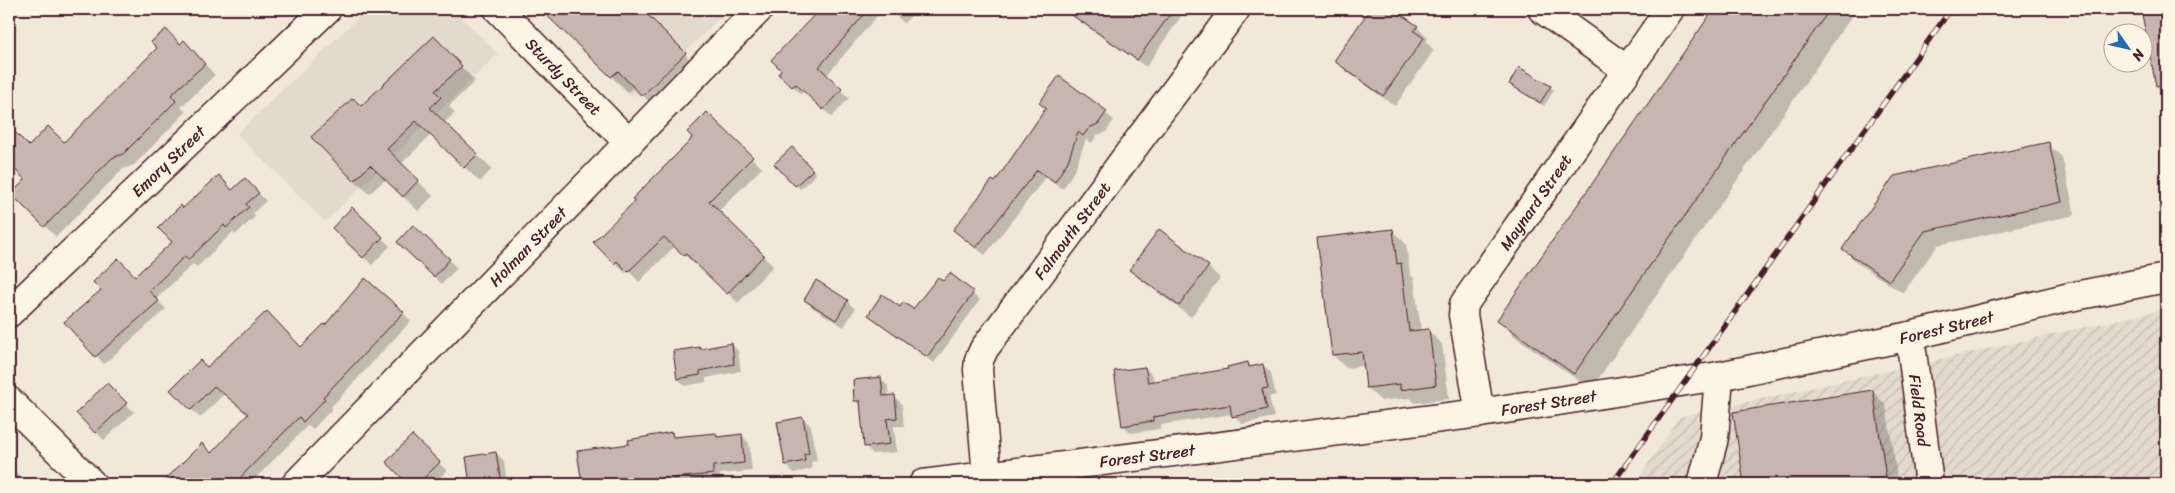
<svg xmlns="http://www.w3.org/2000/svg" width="2175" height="493" font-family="Sriracha,sans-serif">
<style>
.built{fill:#e4d9cd}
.industrial{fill:url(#industrial-furrows)}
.shadow{fill:#0003}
.building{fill:#c7b6af;stroke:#4a1f2b}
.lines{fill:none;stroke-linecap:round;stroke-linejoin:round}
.minor-casing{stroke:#4a1f2b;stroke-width:31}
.major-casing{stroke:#4a1f2b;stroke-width:31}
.minor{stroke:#fcf5e5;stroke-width:28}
.major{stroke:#fcf5e5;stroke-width:28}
.rail-casing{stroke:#4a1f2b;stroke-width:5.5}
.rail{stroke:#fcf5e5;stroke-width:4;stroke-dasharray:11;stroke-linecap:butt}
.labels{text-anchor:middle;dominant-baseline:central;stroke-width:4;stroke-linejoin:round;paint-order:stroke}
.street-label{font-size:16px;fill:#4a1f2b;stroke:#fcf5e5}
</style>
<defs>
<pattern id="industrial-furrows" width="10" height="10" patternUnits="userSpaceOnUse" patternTransform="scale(1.25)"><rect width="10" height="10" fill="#e4d9cd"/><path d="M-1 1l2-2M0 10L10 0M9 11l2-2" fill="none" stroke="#c5bab0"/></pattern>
</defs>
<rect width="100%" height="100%" fill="#f1e8da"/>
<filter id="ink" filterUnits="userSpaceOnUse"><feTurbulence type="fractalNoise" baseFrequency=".02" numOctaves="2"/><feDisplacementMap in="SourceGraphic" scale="10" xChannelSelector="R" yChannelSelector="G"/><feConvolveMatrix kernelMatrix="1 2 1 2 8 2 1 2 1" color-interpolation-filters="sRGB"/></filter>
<g filter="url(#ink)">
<path class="built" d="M367,9h86l45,45 -173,168 -88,-88z
M540,9h188l-86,87 -14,-2z"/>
<path class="industrial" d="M2166,309v175h-531l44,-67z"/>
<path class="shadow" d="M162,9h14l-7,7z
M541,9h99l61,61 -42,42 -24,-25 -7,5z
M814,9h104l-14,14 -13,-12 -3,3 -5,-5 -57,67 23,22 -17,19 -28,-26 -3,3 -21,-20 33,-56 -4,-4z
M1062,9h40l13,9 6,-9h65l-40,58z
M1372,9h19l26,18 11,11 -2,4 8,8 -39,56 -48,-34 -11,-12z
M1716,9h141l-266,380 -77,-53 -16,-17z
M2142,9h24v67l-13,-14z
M180,45l15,8 20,22 -34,32 5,5 -52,53 -11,4 -67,68 -43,-43 14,-14 -18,-18v-34l20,19 35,-4z
M448,53l27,28 -26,25 6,7 -11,10 48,46 -12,13 -49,-47 -30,29 32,32 -15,15 -32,-32 -17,15 -15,-14 7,-73z
M1059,77l55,43 -8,12 -9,3 -5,8 -6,-4 -11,30 -12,20 -17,-12 -61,78 -31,-25 41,-47 52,-74 -7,-6z
M1510,84l40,3 4,3 -10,16z
M707,113l55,55 -44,44 55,54 -35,37 -41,-40 -2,2 -20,-19 -36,36 -11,-12 -3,3 -30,-31 41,-41 55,-60z
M2048,144l14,13 13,58 -137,30 -35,48 -46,-30 -13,-14z
M792,149l24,25 -16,15 -24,-25z
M245,179l21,22 -13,12 3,3 -21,19 -2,-3 -36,35 -4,-3 -37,35 10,10 -62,55 -38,-42 69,-45 38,-35 10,-33 49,-18z
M352,209l38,37 -18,19 -38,-37z
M1392,230l14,14 4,30 4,4 7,53 7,-1 14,14 7,55 -34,4 -5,-5 -29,3 -14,-13 -2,-22 -19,2 -13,-13z
M1159,231l49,36 12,11 -29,39 -49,-36 -11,-11z
M406,250l43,10 8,8 -15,16z
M950,275l30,25 -46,63 -65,-48 31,-7 13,3z
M816,282l31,19 8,8 -11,18 -31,-19 -8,-8z
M403,313l8,8 -80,86 2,1 -20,21 -5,-4 -58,59h-87l39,-39 9,10 38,-40 -25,-21 -24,24 -28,-28 35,-21 95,-20z
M732,344l6,7 3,20 -35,7v4l-21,4 -7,-7 -4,-27 27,-2z
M1248,364l4,3 11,-2 8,8 5,22 -7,2 5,20 -32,7 -9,-10 -73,11v4l-29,4 -8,-8 22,-57 8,8 1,6 75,-12z
M880,378l8,8 1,11 5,-1 8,8 2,22h-10l3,26 -24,2 -8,-8 -3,-39 -6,-6z
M107,385l27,27 -30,28 -26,-27z
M1873,392l13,13 12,79h-153l-11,-71z
M803,418l8,8 6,35 -6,1 1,7 -18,4 -8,-8z
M671,433l5,5 40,-4 3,4 22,-3 8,8 3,28 -32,3 1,7 -27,3h-111l47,-39z
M412,437l35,34 -14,13h-23l-23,-22z
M496,453l8,8 3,23h-35l-4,-26z
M12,469l18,15h-21v-11z"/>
<path class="building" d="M540,9h102l44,44 -44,43 -24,-25 -7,6z
M820,9h49l-50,58 23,22 -19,21 -27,-26 -4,3 -14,-13 3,-4 -10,-10z
M1063,9h111l-37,51z
M1370,9h23l25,17 -4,5 10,7 -41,58 -49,-35z
M1714,9h116l-256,365 -77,-54z
M2141,9h25v76l-10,1z
M166,29l14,15 4,-4 21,24 -34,31 5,6 -53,53 -11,4 -68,69 -33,-33 14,-14 -16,-17v-37l20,20 19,-20 16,16 93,-94 -6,-6z
M434,36l28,30 -27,25 6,6 -11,11 48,46 -14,14 -48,-47 -29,28 32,31 -16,17 -33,-32 -16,16 -43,-44 42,-39 8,8z
M1519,67l32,19 -11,17 -31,-19z
M1059,76l48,35 -9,13 -9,4 -6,8 -5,-4 -10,29 -13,21 -18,-12 -61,78 -23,-18 39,-50 3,2 51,-74 -7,-5z
M707,112l46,45 -44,44 55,54 -37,39 -41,-40 -2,2 -20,-19 -36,35 -11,-11 -3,3 -21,-22 42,-41 -3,-2 58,-58 2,-4 -5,-5z
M2049,142l13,60 -137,29 -36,50 -47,-32 52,-73z
M792,147l21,23 -18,16 -21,-22z
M219,175l13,15 13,-12 14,15 -13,11 3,3 -23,21 -2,-3 -36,35 -3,-4 -36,35 10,10 -64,56 -31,-35 37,-32 -8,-8 25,-24 17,18 37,-34 -14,-14 23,-23 2,3z
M352,207l31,30 -20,21 -31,-30z
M413,225l37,34 -16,18 -37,-35z
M1159,229l50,37 -30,40 -50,-36z
M1393,229l4,35 4,-1 8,68 20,-2 7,56 -36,5v-6l-34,4 -4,-36 -30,3 -15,-117z
M950,273l24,19 -47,65 -59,-42 14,-21 18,13 3,-5 10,7 25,-32 5,4z
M365,278l39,34 -81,85 2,2 -22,23 -4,-5 -65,67h-73l41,-41 9,10 37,-39 -34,-28 -23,24 -21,-20 30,-30 7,7 60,-56 34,36 23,-23 1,1z
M816,280l32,20 -12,20 -32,-20z
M732,343l2,21 -34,7v4l-23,4 -4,-28 27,-4v2z
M1248,362l1,5 14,-3 5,24 -6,1 5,20 -35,8 -2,-12 -77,12v4l-31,5 -8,-55 31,-4 3,15 80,-13 -1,-2z
M881,377l2,19 12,-1 2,23 -10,1 3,25 -26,3 -4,-46h-6l-1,-21z
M107,383l20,20 -32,30 -19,-20z
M1873,390l14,94h-143l-11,-72z
M803,417l6,36 -5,1 1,7 -20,4 -8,-43z
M672,432l1,5 43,-4 1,4 25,-3 2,29 -31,3v8l-39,4v4l-14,2h-78l-5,-33 52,-7 -1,-4z
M412,435l28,27 -22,22h-10l-22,-22z
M496,452l5,32h-31l-4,-27z"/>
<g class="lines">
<defs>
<g id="minor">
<path id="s1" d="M498,9l131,134"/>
<path d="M1542,9l85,61"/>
<path id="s2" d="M1910,336l19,148"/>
<path id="s3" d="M1480,413l-17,-98 1,-11 206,-295"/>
<path id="s4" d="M987,476l-9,-106 1,-10 5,-11 252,-340"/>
<path id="s5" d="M296,484l463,-475"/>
<path d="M1702,484l12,-46 5,-62"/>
</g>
<g id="major">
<path id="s6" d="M9,313l318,-304"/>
<path d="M9,401l83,83"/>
<path id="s7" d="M923,484l557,-71 239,-37 191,-40 160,-39 96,-19"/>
</g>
</defs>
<use href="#minor" class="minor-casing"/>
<use href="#major" class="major-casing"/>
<use href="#minor" class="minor"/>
<use href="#major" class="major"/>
<defs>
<path id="rail" d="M1612,484l339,-475"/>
</defs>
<use href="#rail" class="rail-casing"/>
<use href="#rail" class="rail"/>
</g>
</g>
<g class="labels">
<g class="street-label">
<text stroke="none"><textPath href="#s1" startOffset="94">Sturdy Street</textPath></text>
<text stroke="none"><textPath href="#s6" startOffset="220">Emory Street</textPath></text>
<text stroke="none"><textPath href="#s3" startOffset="235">Maynard Street</textPath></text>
<text stroke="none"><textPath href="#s4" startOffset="276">Falmouth Street</textPath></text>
<text stroke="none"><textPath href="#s5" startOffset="332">Holman Street</textPath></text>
<text stroke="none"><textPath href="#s7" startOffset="1036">Forest Street</textPath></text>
<text stroke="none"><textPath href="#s7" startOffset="631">Forest Street</textPath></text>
<text stroke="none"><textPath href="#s2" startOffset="75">Field Road</textPath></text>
<text stroke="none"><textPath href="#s7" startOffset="226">Forest Street</textPath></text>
</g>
</g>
<rect width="2175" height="493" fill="none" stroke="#fcf5e5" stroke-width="30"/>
<rect x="15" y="15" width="2145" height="463" fill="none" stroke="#4a1f2b" stroke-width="2" filter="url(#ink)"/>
<g transform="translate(2128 48) rotate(124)"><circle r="24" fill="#fcf5e5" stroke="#b59f9b"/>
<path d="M0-4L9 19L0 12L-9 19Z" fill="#1f6fb2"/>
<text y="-8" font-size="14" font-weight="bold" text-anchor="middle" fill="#4a1f2b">N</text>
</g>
</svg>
